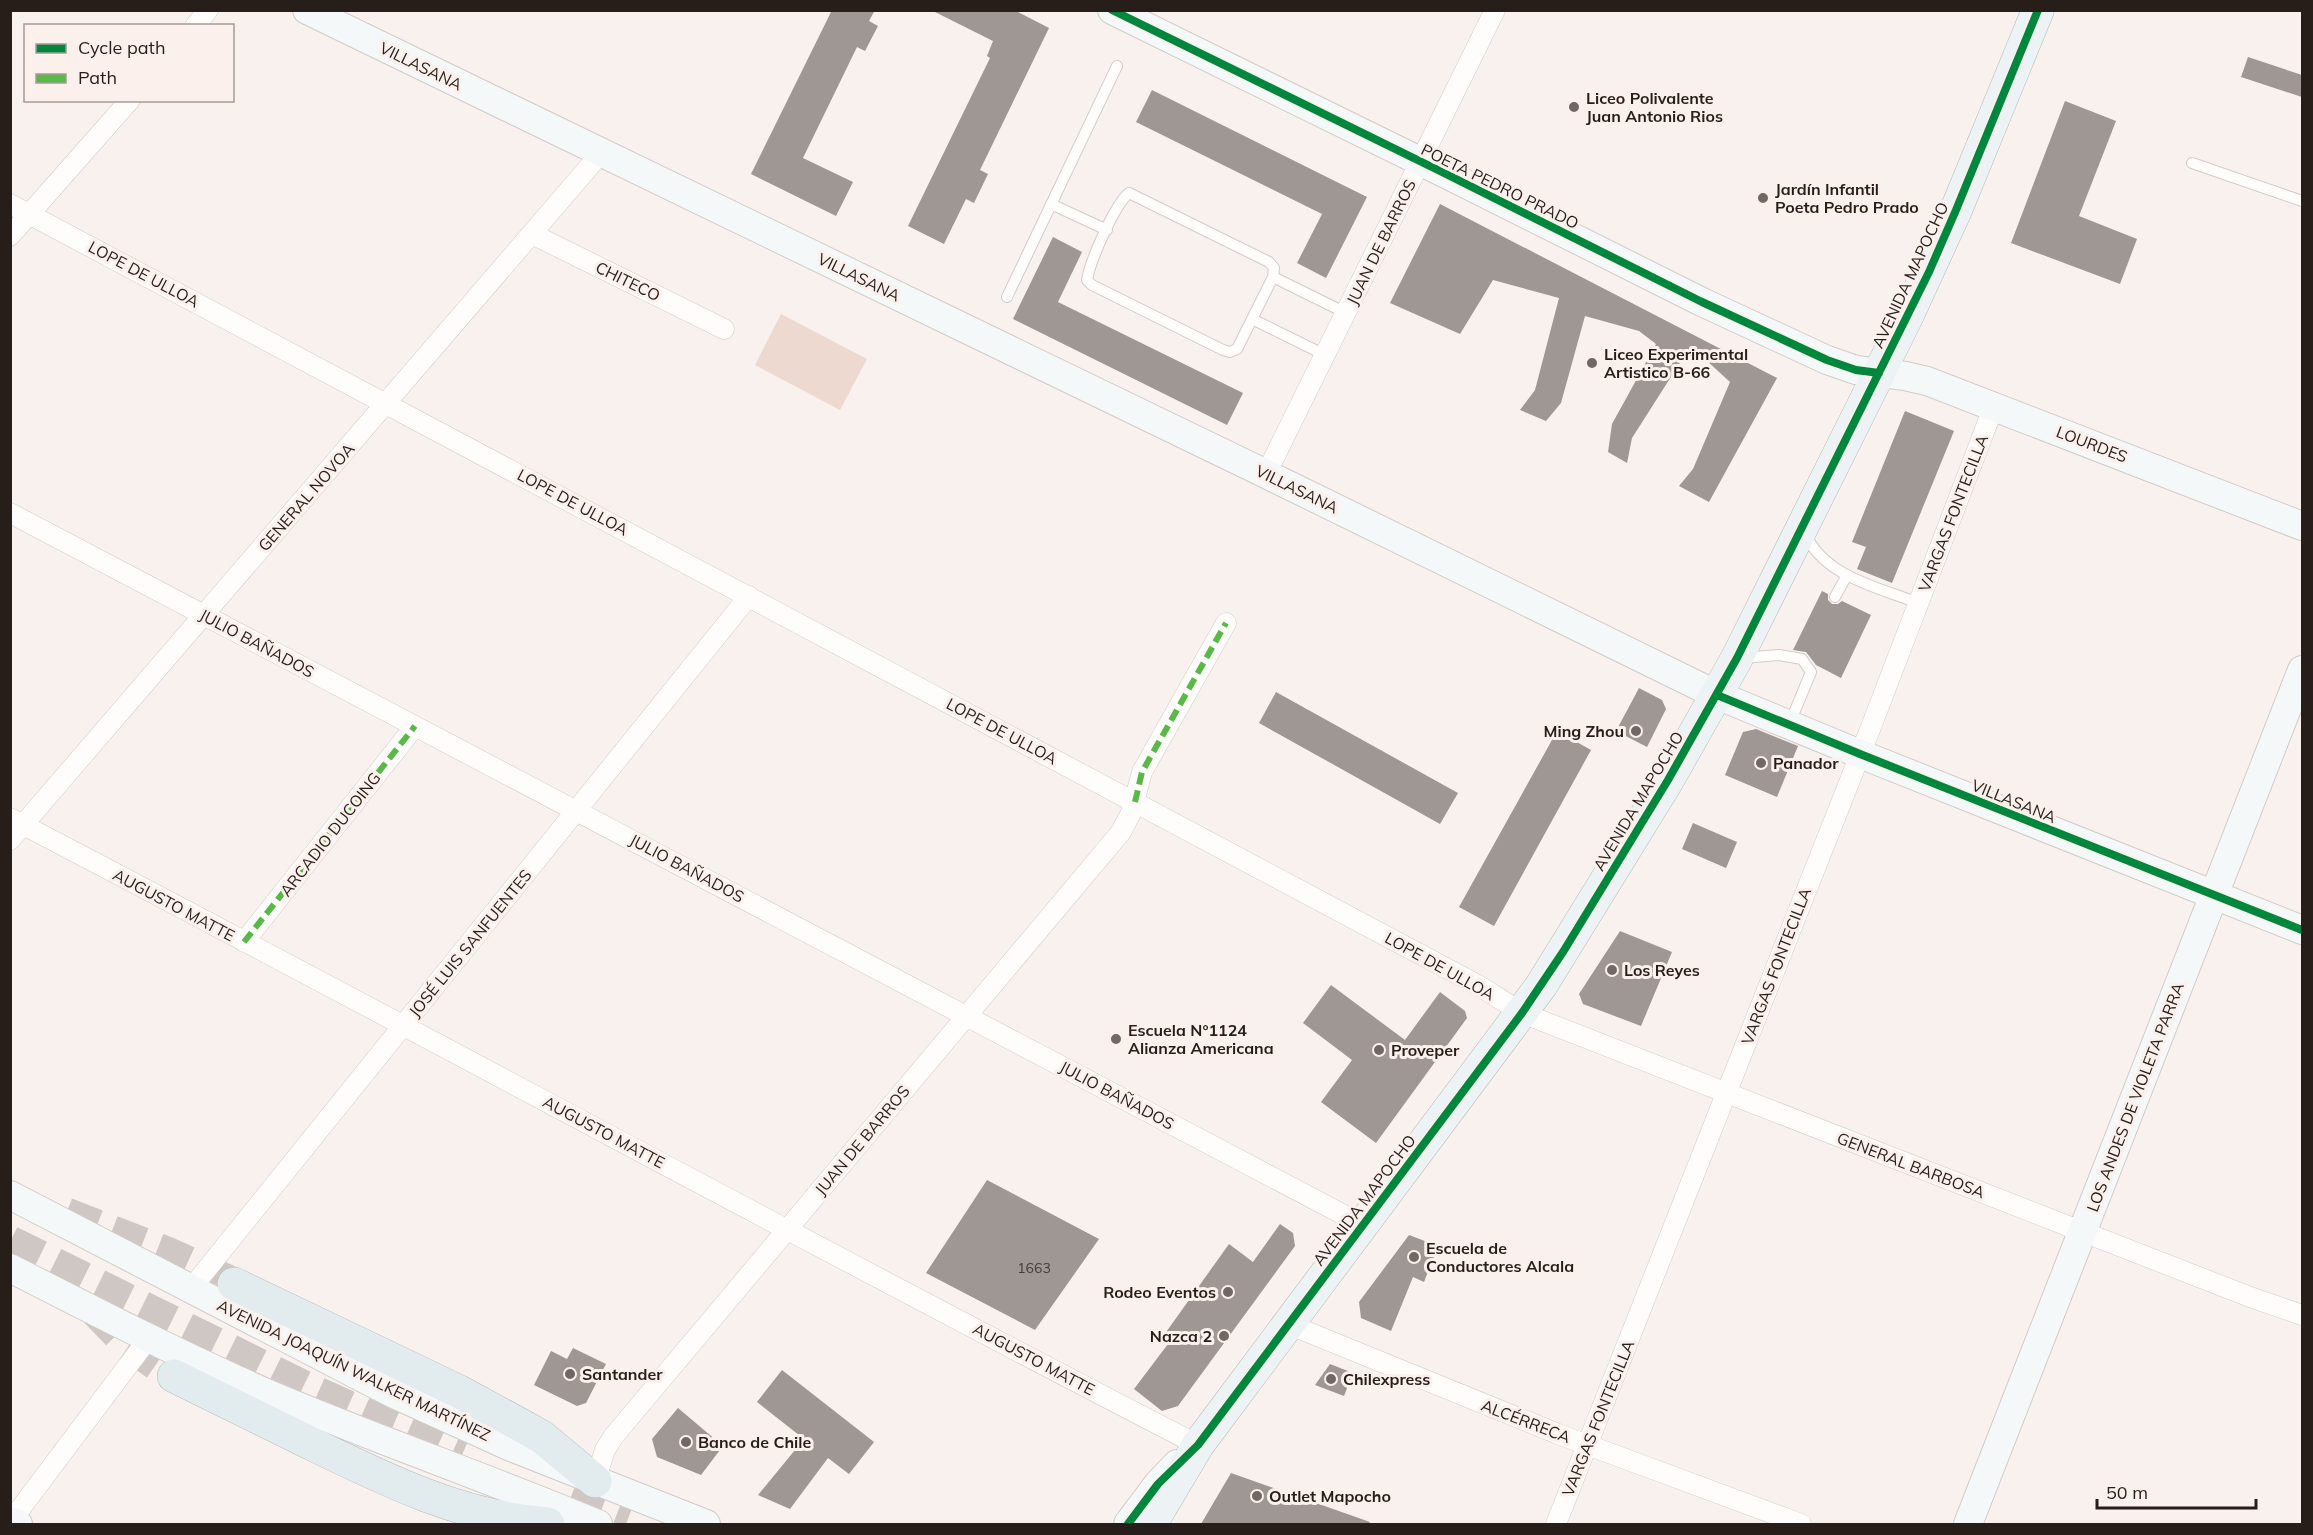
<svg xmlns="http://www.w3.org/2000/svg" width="2313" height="1535" font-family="Mulish,sans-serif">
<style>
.green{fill:#edd9d0}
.building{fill:#9e9793}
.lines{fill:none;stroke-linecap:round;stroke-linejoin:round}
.highway-tunnel{stroke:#cec7c4;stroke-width:33;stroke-dasharray:33 16;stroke-linecap:butt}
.lane-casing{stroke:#d3cbc8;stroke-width:12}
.street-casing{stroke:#d3cbc8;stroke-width:21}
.secondary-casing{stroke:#d3cbc8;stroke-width:30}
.primary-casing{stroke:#b4bcbc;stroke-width:33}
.highway-casing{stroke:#b4bcbc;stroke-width:34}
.lane{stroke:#fefdfc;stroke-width:10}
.street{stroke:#fefdfc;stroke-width:20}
.secondary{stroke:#f5f8f8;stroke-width:28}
.primary{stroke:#edf3f4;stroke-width:32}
.highway{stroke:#e2ecee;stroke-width:33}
.quiet{stroke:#58b947;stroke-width:6;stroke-dasharray:12 6;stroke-linecap:butt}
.cycleway-casing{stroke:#fbf0eb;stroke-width:11}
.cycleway{stroke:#00873e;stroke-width:8}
.poi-dot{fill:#706864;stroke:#fbf0eb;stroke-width:2}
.labels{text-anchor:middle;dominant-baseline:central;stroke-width:6;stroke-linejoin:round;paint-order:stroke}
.number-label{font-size:14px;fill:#453c38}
.street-label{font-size:16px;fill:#271e1a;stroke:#fbf0eb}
.poi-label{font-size:16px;font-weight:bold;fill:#271e1a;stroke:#fbf0eb;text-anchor:start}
</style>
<rect width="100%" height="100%" fill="#f8f1ee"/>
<path class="green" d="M781,314l86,45 -27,51 -85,-45z"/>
<path class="building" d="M832,10h43l-6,11 9,5 -13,25 -8,-4 -54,111 50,24 -17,34 -85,-42z
M931,10h83l35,18 -69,142 8,4 -14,29 -8,-4 -22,45 -36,-18 82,-168 -3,-2 6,-15z
M2248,57l54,18v22l-61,-20z
M1152,90l215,107 -41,81 -29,-15 25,-49 -186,-92z
M2065,101l51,20 -37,95 58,23 -17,45 -109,-41z
M1440,204l337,174 -68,124 -30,-16 14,-17 37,-87 -24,-22 -23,-2 -51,80 -5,25 -19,-11 4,-28 44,-80 -17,-13 -54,-15 -24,87 -15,18 -26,-11 15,-20 24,-92 -66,-18 -33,54 -70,-31z
M1053,237l29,15 -24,50 185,91 -16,32 -214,-106z
M1905,411l49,20 -62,152 -35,-14 9,-22 -14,-5z
M1822,591l6,3v6l4,4h6l4,-3 29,14 -30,63 -25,-13 -10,-13 -13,-2z
M1639,688l23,12 4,9 -19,38 -31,-16z
M1276,692l182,101 -18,31 -181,-101z
M1756,729l42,17 -21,51 -52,-22 18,-43z
M1557,731l34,19 -97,176 -35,-19z
M1693,823l44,19 -11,26 -44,-19z
M1620,931l52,21 -31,74 -58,-22 -4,-10z
M1331,985l74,55 35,-48 25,19 2,7 -91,125 -55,-41 31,-42 -49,-37z
M987,1180l112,59 -64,91 -109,-57z
M1280,1224l13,9 2,13 -117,160 -16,5 -28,-22 37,-49 -7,-5 65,-91 24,18z
M1409,1235l29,11 -14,36 -11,-5 -22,54 -30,-13 -2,-16z
M573,1348l33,16 -20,39 -9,3 -43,-21 17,-34 16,8z
M1330,1364l23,9 -9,23 -29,-11z
M782,1370l92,72 -25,32 -21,-16 -38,51 -32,-14 46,-56 -47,-37z
M678,1408l45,38 -22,29 -44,-18 -5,-18z
M1231,1473l139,49 -1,2h-168z"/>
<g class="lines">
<path class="highway-tunnel" d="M66,1214l103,40 65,30
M10,1242l298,147 153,68
M95,1310l34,35 45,31
M569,1502l57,22"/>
<defs>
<path id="lane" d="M2192,163l110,38
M1129,193l140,69 5,6 -1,9 -36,72 -7,3 -7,-2 -131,-65 -5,-5c3,-19 28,-76 42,-87z
M1051,204l56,26
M1273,277l73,36
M1007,297l110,-231
M1252,319l73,36
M1805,533c19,44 73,54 113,70
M1835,597l12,-22
M1741,658l38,-3 23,4 9,13 -22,53"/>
<path id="street" d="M195,26l13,-16
M10,204l1468,781 44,28 728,284 52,18
M532,234l192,95
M10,236l120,-136
M1266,474l229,-464
M10,513l1353,712
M10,818c397,207 790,422 1188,627
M10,840l591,-687
M244,942l171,-216
M190,1290l559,-694
M1288,1324l270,110 243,90
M595,1481l10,-31 8,-13 508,-605 10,-19 11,-41 84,-149
M11,1521l137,-182
M1556,1524l315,-797 123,-321"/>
<path id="secondary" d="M307,10l959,464 451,221 143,59 442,176
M1112,10l330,162 260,130 125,58 29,10 49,6 22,5 375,145
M10,1195l384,199 117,53 195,77
M10,1268c84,43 168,86 254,124 110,47 224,86 334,132
M10,1521l8,3
M1128,1524l30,-40 19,-20
M1968,1524l334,-854"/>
<path id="primary" d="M1151,1524l47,-79 343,-459 127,-206 69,-122 169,-339 50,-109 82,-200"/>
<path id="highway" d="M234,1284l224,107 68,37 16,9 53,44
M174,1376c46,23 91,45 136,67 76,37 153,75 238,81"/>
</defs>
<use href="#lane" class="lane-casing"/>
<use href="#street" class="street-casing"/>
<use href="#secondary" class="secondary-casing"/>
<use href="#primary" class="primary-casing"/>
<use href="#highway" class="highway-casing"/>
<use href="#lane" class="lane"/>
<use href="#street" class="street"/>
<use href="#secondary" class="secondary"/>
<use href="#primary" class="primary"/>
<use href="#highway" class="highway"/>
<path class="quiet" d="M1135,802l7,-30 84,-149
M244,942l171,-216"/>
<defs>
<path id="cycleway" d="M1112,10l330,162 260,130 125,58 29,10 23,3
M1717,695l143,59 442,176
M1128,1524l30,-40 40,-39 324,-432 41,-61 105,-172 69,-122 192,-386 27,-62 82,-200"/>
</defs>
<use href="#cycleway" class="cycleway-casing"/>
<use href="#cycleway" class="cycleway"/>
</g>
<g class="poi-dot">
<circle cx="1574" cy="107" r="6"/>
<circle cx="1763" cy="198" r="6"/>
<circle cx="1592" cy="363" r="6"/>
<circle cx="1636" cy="731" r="6"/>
<circle cx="1761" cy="763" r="6"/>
<circle cx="1612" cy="970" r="6"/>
<circle cx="1116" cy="1039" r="6"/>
<circle cx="1379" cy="1050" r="6"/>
<circle cx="1414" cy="1257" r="6"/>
<circle cx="1228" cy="1292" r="6"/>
<circle cx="1224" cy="1336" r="6"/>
<circle cx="570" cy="1374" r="6"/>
<circle cx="1331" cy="1379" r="6"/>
<circle cx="686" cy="1442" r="6"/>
<circle cx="1257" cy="1496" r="6"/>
</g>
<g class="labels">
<g class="number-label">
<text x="1034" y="1268">1663</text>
</g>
<g class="street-label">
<text transform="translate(421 66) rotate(26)">VILLASANA</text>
<text transform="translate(1500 186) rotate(26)">POETA PEDRO PRADO</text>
<text transform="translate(1381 242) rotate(-64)">JUAN DE BARROS</text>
<text transform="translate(144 274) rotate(28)">LOPE DE ULLOA</text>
<text transform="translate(1910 275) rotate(-65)">AVENIDA MAPOCHO</text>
<text transform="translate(859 277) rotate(26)">VILLASANA</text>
<text transform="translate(628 281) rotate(26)">CHITECO</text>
<text transform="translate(2092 444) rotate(21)">LOURDES</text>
<text transform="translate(1297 489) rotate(26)">VILLASANA</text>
<text transform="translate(306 497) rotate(-49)">GENERAL NOVOA</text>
<text transform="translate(573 502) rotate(28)">LOPE DE ULLOA</text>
<text transform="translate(1953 513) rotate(-69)">VARGAS FONTECILLA</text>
<text transform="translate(257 643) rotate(28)">JULIO BAÑADOS</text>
<text transform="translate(1002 731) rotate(28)">LOPE DE ULLOA</text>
<text transform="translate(1638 801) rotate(-59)">AVENIDA MAPOCHO</text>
<text transform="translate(2014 801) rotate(22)">VILLASANA</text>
<text transform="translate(330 834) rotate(-52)">ARCADIO DUCOING</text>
<text transform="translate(687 868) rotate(28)">JULIO BAÑADOS</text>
<text transform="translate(174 905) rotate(28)">AUGUSTO MATTE</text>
<text transform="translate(470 943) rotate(-51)">JOSÉ LUIS SANFUENTES</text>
<text transform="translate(1440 966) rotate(29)">LOPE DE ULLOA</text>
<text transform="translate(1776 966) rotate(-69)">VARGAS FONTECILLA</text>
<text transform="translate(1117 1095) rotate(28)">JULIO BAÑADOS</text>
<text transform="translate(2135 1097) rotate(-69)">LOS ANDES DE VIOLETA PARRA</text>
<text transform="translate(604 1132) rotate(28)">AUGUSTO MATTE</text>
<text transform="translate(862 1140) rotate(-50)">JUAN DE BARROS</text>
<text transform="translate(1911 1165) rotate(21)">GENERAL BARBOSA</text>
<text transform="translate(1364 1200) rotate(-53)">AVENIDA MAPOCHO</text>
<text transform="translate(1034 1359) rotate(28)">AUGUSTO MATTE</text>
<text transform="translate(354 1370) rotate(26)">AVENIDA JOAQUÍN WALKER MARTÍNEZ</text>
<text transform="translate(1598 1418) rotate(-68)">VARGAS FONTECILLA</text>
<text transform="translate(1526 1421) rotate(21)">ALCÉRRECA</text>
</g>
<g class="poi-label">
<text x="1586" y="98">Liceo Polivalente<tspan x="1586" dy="18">Juan Antonio Rios</tspan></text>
<text x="1775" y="189">Jardín Infantil<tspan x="1775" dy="18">Poeta Pedro Prado</tspan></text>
<text x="1604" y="354">Liceo Experimental<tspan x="1604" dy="18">Artistico B-66</tspan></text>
<text x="1624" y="731" text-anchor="end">Ming Zhou</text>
<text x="1773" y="763">Panador</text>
<text x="1624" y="970">Los Reyes</text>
<text x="1128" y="1030">Escuela N°1124<tspan x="1128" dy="18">Alianza Americana</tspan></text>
<text x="1391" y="1050">Proveper</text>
<text x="1426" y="1248">Escuela de<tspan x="1426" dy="18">Conductores Alcala</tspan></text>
<text x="1216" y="1292" text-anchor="end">Rodeo Eventos</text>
<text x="1212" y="1336" text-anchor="end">Nazca 2</text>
<text x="582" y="1374">Santander</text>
<text x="1343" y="1379">Chilexpress</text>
<text x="698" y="1442">Banco de Chile</text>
<text x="1269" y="1496">Outlet Mapocho</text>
</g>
</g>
<rect width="2313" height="1535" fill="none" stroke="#271e1a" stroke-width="24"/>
<rect x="24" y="24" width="210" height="78" fill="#fbf0eb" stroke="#a69c97" stroke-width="1.5"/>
<rect x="36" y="44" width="30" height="9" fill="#00873e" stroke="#a69c97" stroke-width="1.5"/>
<text x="78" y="54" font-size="18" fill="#271e1a">Cycle path</text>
<rect x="36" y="74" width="30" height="9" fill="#58b947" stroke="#a69c97" stroke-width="1.5"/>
<text x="78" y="84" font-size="18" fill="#271e1a">Path</text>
<path d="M2097 1499v9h159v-9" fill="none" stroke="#271e1a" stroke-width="3"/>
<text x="2106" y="1499" font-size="18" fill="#271e1a" stroke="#fbf0eb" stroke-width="4.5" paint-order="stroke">50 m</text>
</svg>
